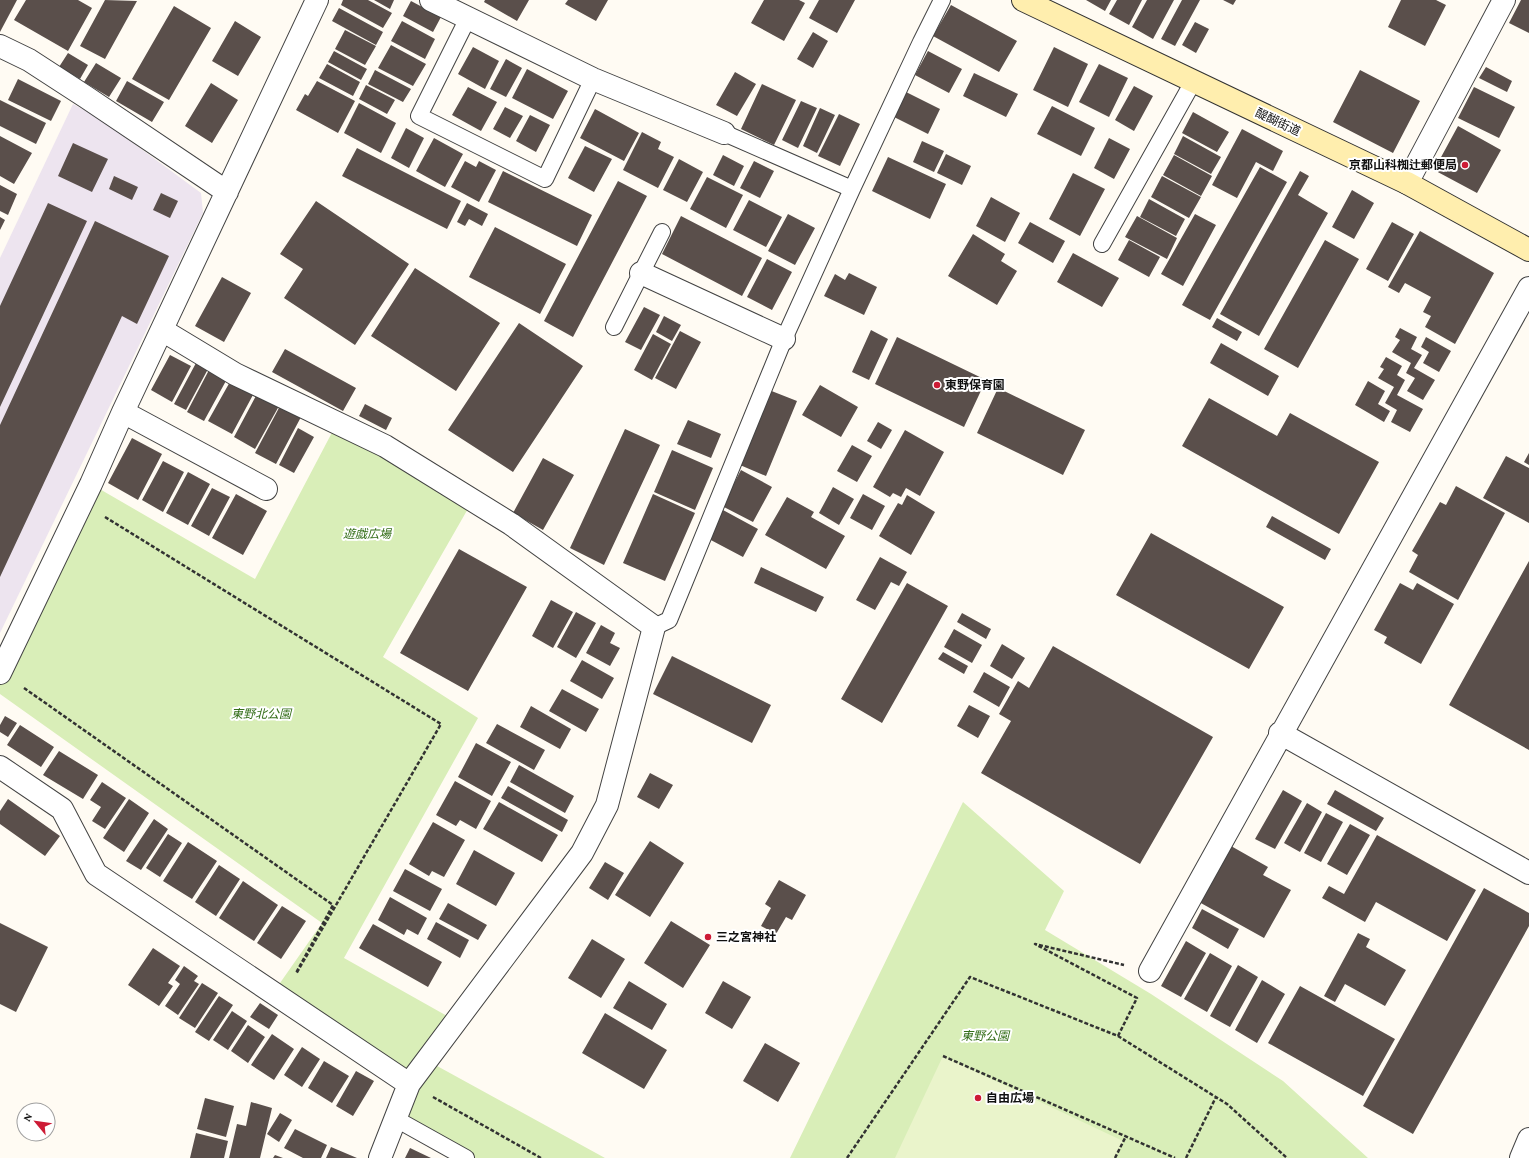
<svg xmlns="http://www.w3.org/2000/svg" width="1529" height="1158" font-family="'Crimson Pro','Noto Sans JP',serif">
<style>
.industrial{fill:#ede4ef}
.green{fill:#d9eeb8}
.pitch{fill:#eaf4cb}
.building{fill:#5a4f4b}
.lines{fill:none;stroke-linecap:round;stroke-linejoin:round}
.lane-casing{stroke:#434343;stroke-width:18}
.street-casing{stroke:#434343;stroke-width:24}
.secondary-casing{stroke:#323232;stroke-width:24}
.path{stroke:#323232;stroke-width:2.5;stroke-dasharray:4 2;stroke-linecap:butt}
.lane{stroke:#fff;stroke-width:16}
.street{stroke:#fff;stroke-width:22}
.secondary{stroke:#ffeeae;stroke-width:22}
.poi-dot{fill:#cd1b35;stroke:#fff;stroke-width:1.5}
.labels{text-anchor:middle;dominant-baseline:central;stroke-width:4;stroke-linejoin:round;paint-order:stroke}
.street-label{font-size:12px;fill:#101010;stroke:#fff}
.poi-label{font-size:12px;font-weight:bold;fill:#101010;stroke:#fff;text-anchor:start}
.park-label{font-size:12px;font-style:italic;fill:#346e19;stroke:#fff}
</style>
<rect width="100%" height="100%" fill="#fffbf3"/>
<path class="industrial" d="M73,104l26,14 102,75 2,20 -203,420v-375z"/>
<path class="green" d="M337,423l136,77 -90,157 95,61 -134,240 112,63 -28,40 177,97h-139l-70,-39 13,-35 -136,-91 49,-70 -322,-229v-21l91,-189 164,95z
M963,802l101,89 -19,39 106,64 132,87 85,77h-578z"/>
<path class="pitch" d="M943,1056l180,85 -8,17h-220z"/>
<path class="building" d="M0,0h17l-17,32z
M26,0h52l14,8 -24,43 -54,-31z
M105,0l32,1 -32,58 -25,-13z
M343,0h25l24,13 -9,15 -42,-23z
M374,0h20l-4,9z
M485,0h44l-12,21 -33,-19z
M568,0h40l-12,21 -31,-17z
M764,0h35l6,3 -21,38 -33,-18z
M819,0h36l-18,33 -28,-15z
M1086,0h25l-6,11z
M1117,0h25l-13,25 -20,-11z
M1147,0h27l-21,39 -21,-12z
M1182,0h18l-25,46 -14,-7z
M1223,0h13l-3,5z
M1401,0h35l10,5 -21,41 -37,-19z
M1521,0h8v33l-20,-10z
M411,1l30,16 -8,15 -30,-16z
M951,5l66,36 -18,31 -66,-36z
M174,6l37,22 -42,72 -37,-21z
M339,8l44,24 -7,13 -44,-24z
M235,21l26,16 -23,39 -26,-15z
M402,21l33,18 -10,20 -34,-18z
M1195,22l14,7 -13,24 -14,-8z
M345,30l31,16 -11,19 -30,-16z
M813,32l15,9 -15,27 -16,-9z
M391,45l35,19 -13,22 -35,-18z
M473,47l26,14 -14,28 -27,-15z
M1054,47l34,17 -20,43 -35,-17z
M334,51l33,18 -6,11 -33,-18z
M928,51l34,18 -13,24 -34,-18z
M68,53l20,12 -8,14 -21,-12z
M506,59l16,9 -16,29 -16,-8z
M96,63l25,15 -12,19 -25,-15z
M327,64l33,18 -7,14 -34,-18z
M1099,64l29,14 -19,39 -30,-15z
M1486,67l26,14 -5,11 -28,-14z
M527,69l41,22 -15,28 -41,-21z
M375,70l36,19 -8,13 -35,-18z
M1360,70l60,31 -27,52 -60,-31z
M735,72l21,12 -19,32 -21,-11z
M974,73l44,21 -12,23 -43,-21z
M18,79l43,22 -10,20 -43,-21z
M127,81l37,21 -12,20 -36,-21z
M317,81l38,20 -17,32 -42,-23 9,-16 3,2z
M211,83l27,17 -26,43 -27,-17z
M762,84l34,16 -22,45 -33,-16z
M366,85l29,15 -8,14 -28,-15z
M1134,86l19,10 -19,35 -19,-11z
M468,87l29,15 -16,29 -29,-16z
M1474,87l41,20 -16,31 -41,-20z
M904,91l36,18 -12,25 -36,-18z
M0,100l46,23 -10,21 -36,-18z
M801,101l16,7 -19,40 -16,-8z
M359,103l37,20 -15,30 -37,-20z
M1052,106l43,22 -14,28 -44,-22z
M505,107l18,9 -13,22 -17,-9z
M820,108l15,7 -18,38 -14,-7z
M595,109l44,24 -15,28 -44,-23z
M1193,112l36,20 -12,20 -35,-19z
M839,114l21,10 -20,42 -22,-10z
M530,115l20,10 -14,27 -20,-11z
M1458,126l43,24 -24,43 -43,-23z
M406,128l18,10 -15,30 -18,-10z
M1242,129l41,22 -10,20 -17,-9 -19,36 -25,-13z
M642,132l19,10 -3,7 16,8 -16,31 -35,-18z
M0,136l32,17 -18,31 -14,-8z
M1183,136l38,21 -10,17 -37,-20z
M434,138l29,16 -18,33 -29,-16z
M1109,138l21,11 -16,30 -20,-11z
M922,141l22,10 -10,21 -21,-10z
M73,143l35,16 -16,33 -34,-16z
M585,146l27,13 -18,33 -26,-14z
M357,148l104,53 -14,28 -105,-53z
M946,154l25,12 -9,19 -25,-12z
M723,155l21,11 -10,20 -21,-11z
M1174,155l38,21 -11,20 -38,-21z
M888,157l58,27 -16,35 -58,-28z
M679,159l24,13 -16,30 -24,-12z
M465,161l11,6 3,-6 17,9 -17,32 -28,-15z
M754,161l20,10 -14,27 -20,-10z
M1260,167l27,15 -77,138 -28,-15z
M503,171l89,44 -15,31 -89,-44z
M1300,171l9,5 -11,19 30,18 -69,123 -39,-22z
M1073,173l32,16 -25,47 -31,-17z
M114,176l24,11 -6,13 -23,-11z
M1162,176l39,21 -12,21 -38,-21z
M707,177l36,18 -17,33 -36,-19z
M618,181l29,15 -74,141 -29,-16z
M0,185l17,9 -9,21 -8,-4z
M1352,190l22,13 -20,36 -22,-12z
M161,193l17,8 -8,17 -17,-8z
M991,197l29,16 -15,29 -29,-16z
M1149,199l36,20 -9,17 -36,-19z
M749,200l33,17 -16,30 -33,-17z
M316,201l93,63 -54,81 -71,-47 19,-29 -23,-15z
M48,203l39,18 -87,186v-101z
M467,203l21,11 -6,12 -13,-7 -4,7 -8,-4z
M788,214l27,14 -20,37 -27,-14z
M1195,214l21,11 -33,61 -22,-12z
M681,216l81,42 -20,38 -80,-42z
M1137,216l40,22 -10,21 -42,-22z
M0,217l5,3 -5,10z
M95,221l74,35 -32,68 -15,-8 -122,261v-152z
M1030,222l35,19 -12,22 -35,-20z
M1392,222l22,12 -26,47 -22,-12z
M495,227l71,37 -26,50 -71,-37z
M1420,231l74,42 -39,71 -30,-17 6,-11 -8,-4 8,-15 -26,-14 -6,10 -11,-6z
M973,234l32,20 -4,7 16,10 -20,34 -49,-29z
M1129,240l31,17 -11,20 -31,-17z
M1325,240l34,19 -61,109 -34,-19z
M1073,253l46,25 -17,29 -45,-25z
M767,259l25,13 -20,38 -25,-13z
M415,268l85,55 -44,68 -85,-55z
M849,273l28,14 -13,28 -40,-19 11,-22 10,6z
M222,277l29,16 -27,49 -29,-16z
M644,307l16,8 -19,35 -16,-8z
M664,316l17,9 -9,16 -16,-9z
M1217,318l25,14 -5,9 -25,-14z
M519,323l64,43 -70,106 -65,-42z
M1400,328l17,9 -6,12 11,6 -8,13 21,12 -12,20 -16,-9 8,-13 -9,-5 5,-10 -19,-11 8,-12 -5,-3z
M871,330l17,9 -19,41 -17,-8z
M680,331l21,11 -25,47 -21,-11z
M653,334l18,10 -19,36 -18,-10z
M897,337l89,43 -22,47 -89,-43z
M1426,337l25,14 -12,21 -16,-9 6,-11 -8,-5z
M1221,343l58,33 -11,20 -58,-33z
M285,349l71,39 -13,23 -71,-39z
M170,355l21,11 -19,36 -21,-12z
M1386,357l16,9 -5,9 8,5 -8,15 26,14 -13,23 -19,-10 6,-12 -12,-7 9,-16 -16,-9 6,-9 -4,-2z
M196,363l12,6 -22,41 -12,-6z
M209,370l18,9 -23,42 -17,-9z
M231,380l23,13 -22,41 -24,-13z
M1368,381l17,10 -7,13 12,7 -6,11 -29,-17z
M820,385l38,22 -17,30 -39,-22z
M998,388l87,42 -22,45 -86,-42z
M769,390l28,11 -31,75 -26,-11z
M257,394l22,12 -24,43 -21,-12z
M1209,398l68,38 13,-23 89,49 -40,72 -157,-88z
M365,404l27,14 -6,12 -27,-14z
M280,406l21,11 -25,47 -21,-11z
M688,420l33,14 -10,24 -34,-14z
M878,422l14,8 -11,19 -14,-8z
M298,428l16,9 -20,36 -15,-8z
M625,429l35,16 -56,120 -34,-17z
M905,430l39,22 -24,44 -14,-8 -5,9 -8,-4 -3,4 -17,-10z
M132,438l30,16 -24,46 -30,-17z
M852,445l20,11 -15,26 -20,-11z
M672,450l41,18 -18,42 -41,-18z
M1529,453v12l-5,-3z
M1506,456l23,12v55l-46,-25z
M543,458l31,17 -31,55 -30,-17z
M163,461l21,11 -21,40 -21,-12z
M741,470l31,17 -19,35 -31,-16z
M188,472l22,12 -22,41 -22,-12z
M1456,486l49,27 -47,87 -49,-28 9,-17 -6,-4 28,-49 6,3z
M833,487l21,12 -15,26 -20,-12z
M212,488l18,9 -21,39 -18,-10z
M236,494l31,17 -24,44 -31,-17z
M653,494l42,19 -30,68 -42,-18z
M863,494l22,12 -13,24 -22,-12z
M907,495l28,17 -24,43 -32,-19 19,-33 4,2z
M787,497l27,15 -3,5 34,19 -19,33 -61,-34z
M723,510l35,19 -15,28 -36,-19z
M1272,516l59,33 -6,11 -59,-33z
M1151,533l133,74 -35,62 -133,-74z
M459,549l68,38 -59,104 -68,-38z
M880,557l27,15 -8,14 -8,-4 -16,28 -19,-10z
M1529,561v189l-80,-45z
M761,567l63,30 -8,15 -62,-29z
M907,583l41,23 -66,117 -41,-24z
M1400,583l13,7 4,-7 37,21 -33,60 -37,-21 3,-6 -13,-7z
M551,600l22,12 -20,36 -21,-12z
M576,612l20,11 -20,35 -19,-11z
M962,613l29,16 -5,10 -29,-17z
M601,625l14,8 -5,10 10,5 -10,18 -24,-13z
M954,629l28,16 -10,18 -28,-16z
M1002,644l23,14 -13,21 -22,-13z
M1053,646l160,91 -73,127 -159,-91 30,-52 -12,-7 19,-33 11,7z
M943,652l25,14 -4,8 -26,-15z
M672,656l99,49 -19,38 -99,-49z
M582,660l32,18 -12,21 -32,-18z
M984,672l26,15 -11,20 -26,-15z
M562,689l37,20 -13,23 -37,-21z
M969,705l21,11 -12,22 -21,-12z
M531,706l40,23 -11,20 -40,-22z
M5,716l12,7 -9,14 -8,-5v-7z
M497,724l48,26 -11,20 -48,-27z
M20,725l34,22 -13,20 -34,-22z
M476,743l35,19 -19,34 -34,-19z
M59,751l39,24 -15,24 -40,-24z
M519,765l55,31 -9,17 -55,-31z
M650,773l23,12 -14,24 -22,-12z
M455,781l36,20 -15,28 -16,-9 -4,6 -20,-11z
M102,782l24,16 -21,31 -13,-8 9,-14 -11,-7z
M508,786l60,34 -6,12 -61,-34z
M1283,790l19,11 -27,48 -20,-10z
M1335,790l49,28 -8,13 -49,-27z
M8,799l52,37 -15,20 -45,-32v-13z
M129,799l20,14 -25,39 -21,-14z
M499,802l59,33 -16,27 -59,-33z
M1307,803l15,9 -22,40 -16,-9z
M1326,813l17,9 -22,40 -17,-9z
M154,819l14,10 -27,41 -15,-9z
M433,822l32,18 -21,37 -12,-6 -3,5 -20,-12z
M1350,824l20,11 -23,40 -20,-11z
M168,834l14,9 -22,34 -14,-9z
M1377,835l99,55 -29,51 -71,-39 -11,20 -43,-24 7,-12 15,8z
M650,841l34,22 -34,54 -35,-22z
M188,842l29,19 -25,38 -29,-18z
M1231,846l37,21 -5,8 28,15 -27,48 -65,-36z
M474,850l41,23 -19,33 -40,-22z
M605,862l19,11 -16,27 -19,-12z
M219,865l21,14 -24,37 -21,-14z
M405,869l37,20 -12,22 -37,-20z
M779,880l27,15 -14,25 -6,-3 -10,17 -15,-8 10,-18 -6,-4z
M243,881l35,24 -24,36 -35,-23z
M1484,888l45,25v13l-116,208 -50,-28z
M390,897l37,21 -9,17 -11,-6 -3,6 -26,-15z
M448,903l39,22 -9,15 -39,-21z
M282,906l24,15 -25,38 -24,-16z
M1202,909l37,20 -11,20 -36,-21z
M671,921l39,24 -27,43 -39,-25z
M436,922l33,18 -9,18 -33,-19z
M0,923l48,24 -32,65 -16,-8z
M373,924l69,38 -14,25 -69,-39z
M1358,933l12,6 -4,8 40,23 -21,36 -40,-22 -10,18 -11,-6z
M592,939l33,20 -24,39 -33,-20z
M1186,941l20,12 -25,44 -20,-11z
M153,948l27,18 -12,17 5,3 -14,20 -31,-21z
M1210,953l22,13 -25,46 -23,-13z
M1238,965l20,12 -28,50 -20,-11z
M184,966l14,10 -4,5 5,3 -21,31 -13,-9 15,-22 -5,-4z
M1262,980l23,14 -28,49 -22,-13z
M629,981l38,23 -15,26 -39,-22z
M723,981l28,16 -19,32 -27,-16z
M202,983l16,10 -23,35 -16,-10z
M1300,986l95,53 -32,57 -95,-53z
M219,996l14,9 -24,36 -14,-9z
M260,1003l18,12 -9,14 -19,-12z
M232,1011l15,10 -19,29 -15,-10z
M605,1013l62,37 -23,39 -62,-36z
M248,1025l17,12 -17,26 -17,-12z
M272,1034l22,15 -20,31 -23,-15z
M765,1043l35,20 -22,39 -35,-21z
M302,1047l18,12 -18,28 -18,-12z
M324,1061l25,15 -17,27 -24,-15z
M356,1071l18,10 -21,35 -17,-10z
M205,1098l29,8 -8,31 -29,-8z
M251,1102l21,6 -12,50h-31l8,-34 9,2z
M280,1113l12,7 -13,22 -12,-8z
M295,1129l32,16 -6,13h-18l-19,-10z
M196,1133l32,8 -4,17h-34z
M331,1147l26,11h-31z
M410,1148l21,10h-26z
M275,1155l8,3h-10z"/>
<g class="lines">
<defs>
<path id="lane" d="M468,18l-49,98 126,63 48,-100
M724,133l128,56
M1102,244l91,-162
M614,327l48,-95
M654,627l15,-7 115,-281 68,-150 69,-147 21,-42
M396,1119l70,39"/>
<path id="street" d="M431,0l162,79 131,54
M0,46l29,14 57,37 141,95
M1407,183l97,-183
M641,273l143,66
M162,330l73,44 150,72 126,78 143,103 -47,178 -25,48 -173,231 -29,74
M123,412l143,77
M0,673l91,-189 32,-72 194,-412
M1280,733l249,140
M0,767l62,42 34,65 313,210
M1150,971l379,-683
M1521,1158l8,-19"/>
<path id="secondary" d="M1023,0l384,183 122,67"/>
</defs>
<use href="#lane" class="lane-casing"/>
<use href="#street" class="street-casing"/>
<use href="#secondary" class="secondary-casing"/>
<path class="path" d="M105,517l336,207 -145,250
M24,688l309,217 -37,68
M1118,1036l19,-38 -102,-54 89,21
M943,1056l232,102
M433,1097l108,61
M847,1158l123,-181 148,59 109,68 60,54
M1115,1158l11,-22
M1186,1158l30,-61"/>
<use href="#lane" class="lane"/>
<use href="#street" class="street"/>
<use href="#secondary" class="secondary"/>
</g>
<g class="poi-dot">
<circle cx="1465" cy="165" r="4"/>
<circle cx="937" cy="385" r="4"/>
<circle cx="708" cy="937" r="4"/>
<circle cx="978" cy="1098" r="4"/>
</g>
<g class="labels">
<g class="street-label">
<text transform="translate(1278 122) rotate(25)">醍醐街道</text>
</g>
<g class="poi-label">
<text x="1457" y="165" text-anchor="end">京都山科椥辻郵便局</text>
<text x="945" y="385">東野保育園</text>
<text x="716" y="937">三之宮神社</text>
<text x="986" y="1098">自由広場</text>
</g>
<g class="park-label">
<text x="367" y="534">遊戯広場</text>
<text x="261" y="714">東野北公園</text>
<text x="985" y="1036">東野公園</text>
</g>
</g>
<g transform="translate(36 1122) rotate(299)"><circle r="19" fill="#ffffff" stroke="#9f9f9f"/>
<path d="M0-3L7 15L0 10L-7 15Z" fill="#cd1b35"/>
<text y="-6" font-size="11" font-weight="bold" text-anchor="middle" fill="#101010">N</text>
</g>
</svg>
